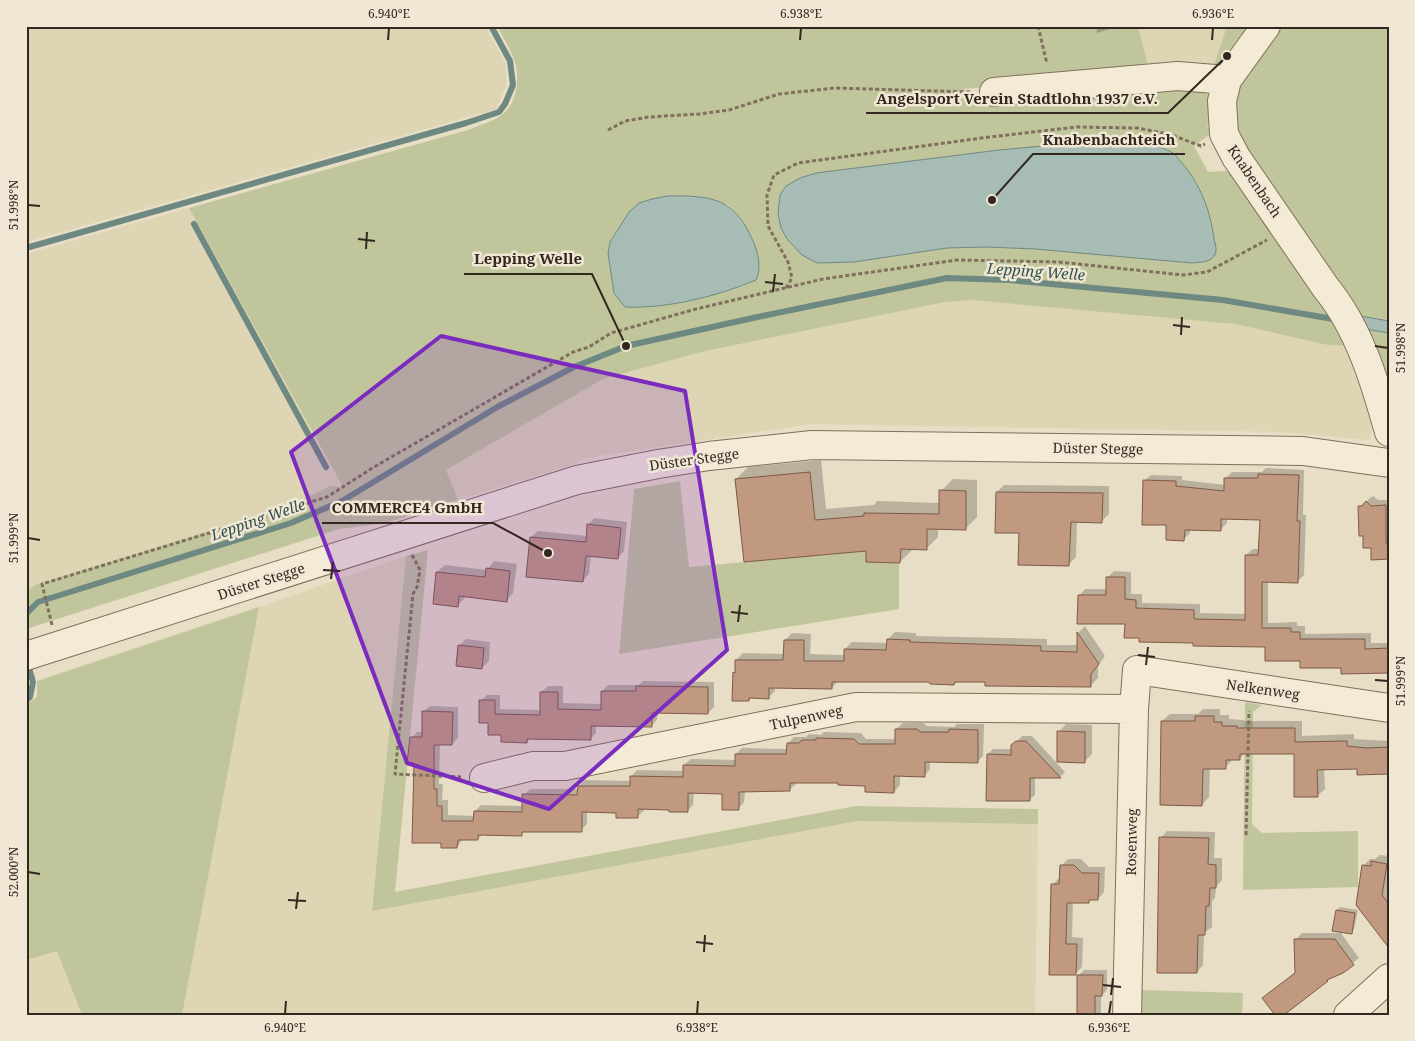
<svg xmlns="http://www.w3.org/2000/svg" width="1415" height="1041" font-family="'Noto Serif',serif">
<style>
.farmland{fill:#ddd5b4}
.green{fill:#c1c59b;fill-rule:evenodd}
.water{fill:#a6bcb5;stroke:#6e8982}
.shadow{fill:#0003}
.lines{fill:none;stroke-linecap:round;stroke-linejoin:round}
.stream{stroke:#6e8982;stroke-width:6}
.building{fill:#c19980;stroke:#7d5a47}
.minor-casing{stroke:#816f5e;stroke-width:30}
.path{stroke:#816f5e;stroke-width:3;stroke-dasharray:4 2.5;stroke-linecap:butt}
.minor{stroke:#f4ebd7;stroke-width:28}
.marked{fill:#7b2cbf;fill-opacity:0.2;stroke:#7b2cbf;stroke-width:4;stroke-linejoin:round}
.ticks{fill:none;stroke:#332820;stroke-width:2}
.labels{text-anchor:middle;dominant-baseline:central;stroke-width:5;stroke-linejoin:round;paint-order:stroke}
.street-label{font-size:14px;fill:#332820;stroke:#f0e7d4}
.water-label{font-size:15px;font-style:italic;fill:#31514e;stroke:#f0e7d4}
.leader{fill:none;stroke:#332820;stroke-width:2}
.callout-dot{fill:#332820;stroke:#f0e7d4;stroke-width:2}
.callout-label{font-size:15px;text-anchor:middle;font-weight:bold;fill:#332820;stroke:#f0e7d4;stroke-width:5;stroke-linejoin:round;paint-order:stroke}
.neatline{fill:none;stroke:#332820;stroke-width:2}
.ticks-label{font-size:12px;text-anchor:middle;fill:#332820}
</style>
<rect width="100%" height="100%" fill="#e8ddc5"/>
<path class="farmland" d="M26,26h459l21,38v22l-10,23 -470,133z
M1138,26h89l-14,42 -63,5z
M189,208l155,280 -14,-2 -43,21 -261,85v-338z
M970,300l265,24 93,21 19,1 25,79 -2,15 -89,-8 -469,-8 -227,34 -15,7 -112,35 -12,-30 157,-91 98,-27 244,-50z
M406,556l-34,355 486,-90 180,3 -3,191h-853l77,-408z
M57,950l25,65h-56v-55z"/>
<path class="green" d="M497,26h641l12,47 -186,16 4,14 69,-9 161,-7 11,9 6,11 -8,19 5,7 -18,13 14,26 30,-2 96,136 13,40 -19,-1 -93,-21 -265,-24 -25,2 -244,50 -98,27 -157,91 12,30 -72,23 -47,6 -313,100v-37l9,-7 252,-78 43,-21 13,1 -154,-279 279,-78c11,-5 25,-8 35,-16 15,-12 18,-40 10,-57 -4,-11 -11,-21 -16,-31zM1109,140c16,2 52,4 64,13 5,4 8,11 12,15 21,27 26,49 31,82l-11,12 -13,1 -157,-14 -49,-2 -39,1 -93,14 -74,-67c9,-13 21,-17 36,-22l183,-23zM667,196h21l40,9 13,13 10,18 5,44 -16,7 -54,14 -34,-102z
M1227,26h32l-28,40 -18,2z
M1272,26h117v295l-29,-5 -123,-169 -3,-65z
M1365,329l24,4v62z
M680,481l9,86 177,-16v11l33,1v46l-280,45 15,-165z
M428,550l-33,342 461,-86 182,3v15l-180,-3 -486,90 34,-355z
M259,607l-77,408h-100l-25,-64 -31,9v-255l11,-8v-16z
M1245,702l17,3 -9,7 -1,112 10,9 96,-2v56l-115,3z
M1141,990l102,3 -1,22h-101z"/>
<path class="water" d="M1109,140c17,2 51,4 64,13 3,2 5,6 8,9 19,21 29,48 33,76 1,6 4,13 0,18 -5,7 -15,6 -22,7l-157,-14 -49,-2 -39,1 -93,14 -37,1 -15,-8 -15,-16 -6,-11 -3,-14 2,-19 6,-9 14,-8 16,-5 183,-23z
M667,196c47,-1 70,3 88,50 4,11 6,23 1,34 -38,16 -89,29 -131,27l-11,-14 -6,-40 2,-11 19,-30 10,-9 13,-4z
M1360,316l29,5v12l-24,-4z"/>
<path class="shadow" d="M1096,26h23l-22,7z
M821,460l5,49 48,-4 3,-4 63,2 1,-12 12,-12 24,1v37l-12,12 -27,-1v9l-12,12 -14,-1v2l-12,12 -33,-13 -131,-70 12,-12z
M1266,468l38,2 -1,45h3l-2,60 -7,7 -29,-1v42l29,-1v4h8v8l66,-1v10h18v29l-47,-5 -41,-7 -35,-14 -126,-9 -14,-14 -47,-27 6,-7h22v-11l7,-7 17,1v22h11v9l58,1v9l46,1v-59l7,-6h7l1,-31h-34v5l-7,7 -30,-1v4l-6,6 -17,-15 -23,-43 7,-6 31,1v4l43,5v-6l7,-7h30z
M1004,485l105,1v28l-7,7h-25l-1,36 -7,7 -49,-32 -23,-40z
M1373,496l5,4h11v70h-2v-12l-15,-12 -13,-39z
M594,518l33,4 -3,29 -6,7 -27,-3 -2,19 -6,7 -52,-44 7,-6 49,5 1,-11z
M494,561l23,3 -4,29 -7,8 -41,-5v2l-7,7 -21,-33 8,-7 42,5z
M1085,626l20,30 -7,10v12l-7,7 -105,-4h-29l-3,2 -23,-3h-92l-7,8 -57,-1v4l-7,7 -16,-1 -3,3 -15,-27 2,-2v-11l7,-7 42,1v-14l7,-7 19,1 -1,20 35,1v-6l7,-7 36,1v-4l7,-7 21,1v3l131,3v6h31v-12z
M466,639l24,3 -1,19 -7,7 -23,-22z
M643,681l71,1v25l-6,6 -50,-1 -1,8 -6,6 -55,-1v8l-6,6 -59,-1 -4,4 -24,-8 -14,-12 -8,-21 6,-6h13v14l41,1v-18l7,-6h15v17l39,1v-13l6,-6h31z
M430,706l28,1v31l-6,6h-12l-1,40h4l-1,16h6v15l27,1v-5l6,-6 43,1v-11l6,-6h49v-3l6,-6 46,1v-4l6,-7 47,1v-6l7,-6 45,1v-6l6,-6 46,1v-6l6,-6h12l3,-3 12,1 3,-3 37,1 5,6h30v-10l7,-6h20l4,3 27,1 3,-3h27l-1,32 -6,6 -47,-1v8l-6,7 -24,-1v10l-6,7 -28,-8 -27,-2h-43v2l-7,6 -44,1 -1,11 -6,7 -14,-17h-30l-1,13 -6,6 -17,-3h-26v2l-7,7 -19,-5 -31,-1v13l-6,6 -57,1 -3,3h-38l-5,5h-15l-6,8 -15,-5 -27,-80 -4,-24 6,-6h6v-20z
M1203,709h17v6h9v4l15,1v1h58v15l52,-2v5l35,2v32l-31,-5 -34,1 1,20 -8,7 -22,-43h-50l-6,6h-6l-8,9 -15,-1 -1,30 -7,8 -40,-84 8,-7h28z
M1066,724l26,1v29l-8,8 -25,-30z
M1022,736h10l33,36 -5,5h-25v18l-6,5 -41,-46 5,-5h19v-3z
M1167,831l48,1 -1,26h8v22l-6,7 -1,11 -3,3v26l-8,6 -1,32 -6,7 -36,-134z
M1380,855l9,1v81l-26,-71 7,-7h5z
M1068,859h13l8,8h16l-1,25 -6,7h-6l-4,3h-15l-1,35 11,1 -1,29 -7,7 -25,-1 2,-88 7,-7h2l1,-13z
M1340,907l18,3 -4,19 -3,3 -14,-22z
M1302,933h39l18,25 -17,14 -12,5 -48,38 -12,-23 26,-20v-33z
M1084,970h23v20l-6,6v19h-33l2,-2h8l1,-38z"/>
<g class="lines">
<path class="stream" d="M194,224l132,243
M26,248l440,-125 33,-11 6,-8 8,-19 -3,-24 -19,-35
M26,614l12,-12 253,-79 51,-22 157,-95 75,-39 52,-21 136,-30 185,-38 62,2 214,20 116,20
M26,700l4,-3 3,-15 -6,-21"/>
</g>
<path class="building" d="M810,472l5,48 49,-4v-3l75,1v-24l27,1v39l-39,-1v21l-26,-1 -1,14 -34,-1v-11l-122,11 -9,-83z
M1258,474l41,1 -2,46h3l-2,62 -36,-1v46h29v4h9v7h65v10l24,-1v25l-48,1v-6h-41v-7h-35v-14l-72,-1v-3l-54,-1v-4h-15l1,-14h-48l1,-29h28v-18h19v22l11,1v8l58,2v9l51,1v-65h13l2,-35 -39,-1v12l-36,-1 -1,11 -18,-1v-15h-24l1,-45 33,1v5l48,5v-13h34z
M996,492l107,1 -1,30 -31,-1 -2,44 -51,-1 1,-32h-24z
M1366,501l5,5 15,-1v39h3v15l-18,1v-12h-8v-12h-4l-1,-30h4z
M587,524l34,4 -3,31 -32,-3 -3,26 -57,-5 4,-40 56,5z
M486,568l24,3 -3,31 -48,-6 -1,11 -25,-3 3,-32 49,5z
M1077,632l22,32 -8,10v13l-106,-1v-4h-30l-1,3 -24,-1 -1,-2h-97v7l-63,-1v11l-20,-1v3h-17l1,-29 2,1v-13h48l1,-20h20v21h40v-12l42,1 1,-11 23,1v2l131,4v5l36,1z
M458,645l26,3 -2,21 -26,-3z
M636,686l72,1v27l-56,-1v14l-61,-1v14l-64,-1v4l-26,-1v-7h-13v-12h-9v-23h16v14l45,1v-23h18v17l43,1v-19h35z
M422,711l31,1 -1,33h-18v44h3v17h5v15h31l1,-10 48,1v-18l55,1 1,-9h52v-10l53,1v-12l52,1v-12h51l1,-11h12l3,-3h14v-2l38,1 5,5h36v-15h22l3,3h29v-3l29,1v33l-53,-1v15l-31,-1v17l-29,-1v-6l-27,-1v-2h-48v8l-51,1v18h-17v-16l-34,-1v19h-19v-2l-31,-1v9h-22v-5l-34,-1v20h-60v4l-44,-1v5h-20l-1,8h-16v-5h-29l2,-80h-7l3,-26h12z
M1195,716h19v6h8v4h15v2h58v14l52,-1v5l20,2 22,-1v27l-32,1v-6l-40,1 1,27h-24v-43h-54v6h-14v9h-23l-1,37 -42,-1 1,-84h34z
M1057,731l28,1v31l-28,-1z
M1016,741h10l35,37h-31v23h-44l1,-47 24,1v-10z
M1159,837l50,1 -1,26 8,1v23h-6l-1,18h-3l-1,29h-7l-1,38h-40z
M1371,861l16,3 -5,31 7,9v44l-33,-43 6,-40 9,1z
M1060,865h14l8,8h17l-1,27h-9v3h-22l-1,41h11l-1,31h-27l2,-91h8z
M1336,910l19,3 -3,21 -20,-3z
M1294,939h41l19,26 -11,8 -16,7 1,1 -44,34h-9l-13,-17 33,-25z
M1077,975h26l-1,21h-7v19h-18z"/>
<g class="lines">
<defs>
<path id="minor" d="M1266,26l-39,54 -5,21 2,33 12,23 90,131c33,40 49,94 63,144
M994,92l184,-16 49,4
M26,656l551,-176 81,-16 51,-8 103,-11 491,6 86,12
M484,778l49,-12h32l291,-59 278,2
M1127,1015l7,-306 3,-39 252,38
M1348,1015l41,-37"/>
</defs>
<use href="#minor" class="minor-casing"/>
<path class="path" d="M1038,26l9,38
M608,130l17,-9 24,-4 50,-3 30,-4 50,-16 56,-6 136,4
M786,288l6,-10 -4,-16 -20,-36 -1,-31 7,-20 24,-12 184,-25 95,-11 60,1 32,6 32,12 4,-2
M412,555l8,15 -3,17 -4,7 -18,180 66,3
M52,625l-10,-41 285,-87 47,-30 199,-115 16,-5 22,-14 85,-24 127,-30 134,-19 102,2 124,13 24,-3 60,-32
M1246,835l3,-124"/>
<use href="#minor" class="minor"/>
</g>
<path class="marked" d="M441,336l244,55 42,259 -178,159 -142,-46 -116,-311z"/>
<path class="ticks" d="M388,40l1,-12M800,40l1,-12M1212,40l1,-12M28,205l12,1M358,239l17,2M366,249l1,-17M765,282l18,2M773,292l2,-18M1173,325l17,2M1181,335l1,-18M1375,346l13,2M28,538l12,2M323,570l17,1M331,579l2,-17M731,612l17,2M738,622l2,-17M1138,655l17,2M1146,665l2,-18M1375,680l13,1M28,872l12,2M288,900l18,1M296,909l2,-17M696,942l17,2M704,952l1,-17M1103,985l18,2M1111,995l2,-17M285,1014l1,-13M697,1014l1,-13M1109,1014l2,-13"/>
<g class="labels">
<g class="street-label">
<text transform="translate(1255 181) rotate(56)">Knabenbach</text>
<text transform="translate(1098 448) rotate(1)">Düster Stegge</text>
<text transform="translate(694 459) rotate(-8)">Düster Stegge</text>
<text transform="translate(261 581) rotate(-18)">Düster Stegge</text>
<text transform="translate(1263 689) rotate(8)">Nelkenweg</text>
<text transform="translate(806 717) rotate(-12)">Tulpenweg</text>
<text transform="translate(1131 842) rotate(-89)">Rosenweg</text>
</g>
<g class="water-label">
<text transform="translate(1036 271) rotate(4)">Lepping Welle</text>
<text transform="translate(258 519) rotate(-19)">Lepping Welle</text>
</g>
</g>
<path class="leader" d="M1227 56L1168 113H866M992 200L1033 154H1185M626 346L592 274H464M548 553L493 523H322"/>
<g class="callout-dot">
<circle cx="1227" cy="56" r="5"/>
<circle cx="992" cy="200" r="5"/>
<circle cx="626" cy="346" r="5"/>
<circle cx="548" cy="553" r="5"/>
</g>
<g class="callout-label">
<text x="1017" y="104">Angelsport Verein Stadtlohn 1937 e.V.</text>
<text x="1109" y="145">Knabenbachteich</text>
<text x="528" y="264">Lepping Welle</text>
<text x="407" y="513">COMMERCE4 GmbH</text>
</g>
<rect width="1415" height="1041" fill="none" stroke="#f0e7d4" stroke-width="55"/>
<rect x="28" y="28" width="1360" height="986" class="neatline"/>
<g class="ticks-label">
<text x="389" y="18">6.940°E</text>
<text x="801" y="18">6.938°E</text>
<text x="1213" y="18">6.936°E</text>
<text transform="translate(14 205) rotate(-90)" y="4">51.998°N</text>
<text transform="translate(1401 348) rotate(-90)" y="4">51.998°N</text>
<text transform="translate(14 538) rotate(-90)" y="4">51.999°N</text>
<text transform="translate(1401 681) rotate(-90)" y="4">51.999°N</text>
<text transform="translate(14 872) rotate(-90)" y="4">52.000°N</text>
<text x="285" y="1032">6.940°E</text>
<text x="697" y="1032">6.938°E</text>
<text x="1109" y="1032">6.936°E</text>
</g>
</svg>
